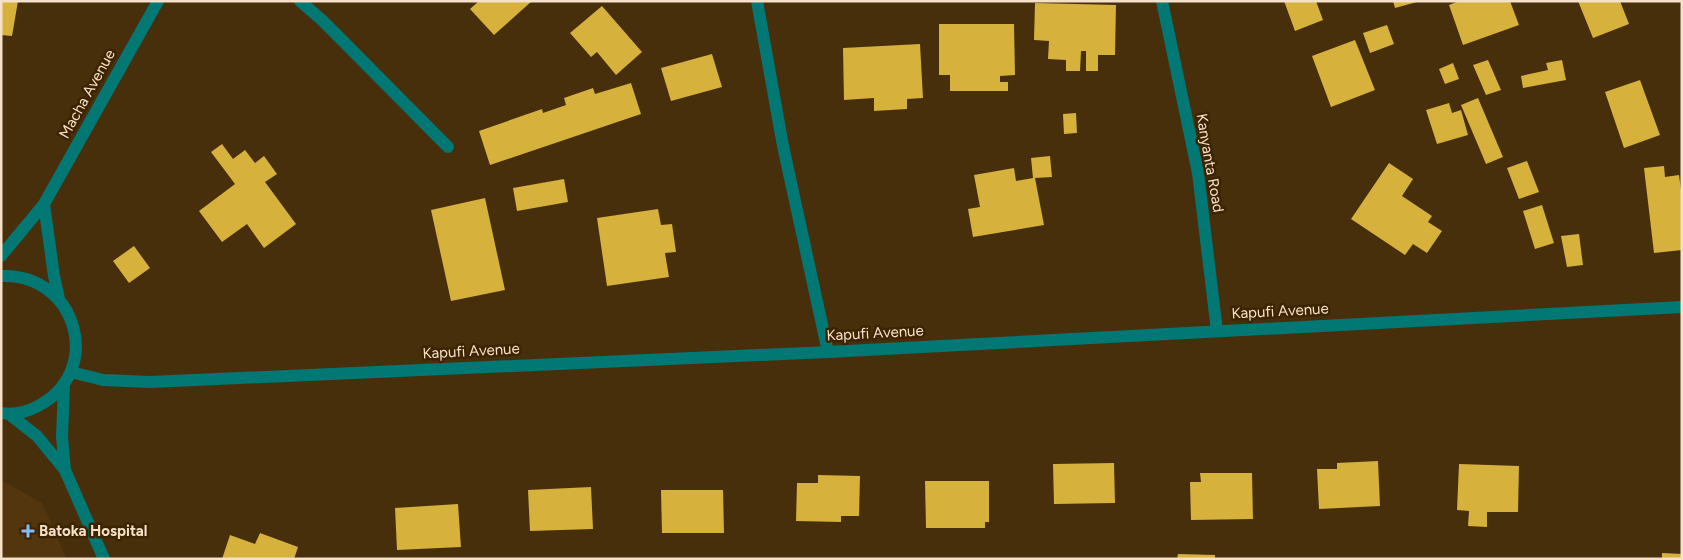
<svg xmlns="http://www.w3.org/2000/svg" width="1683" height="560" font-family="Figtree,sans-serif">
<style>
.built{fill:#53360d}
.building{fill:#d6b13c}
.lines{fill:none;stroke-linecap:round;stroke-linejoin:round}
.minor{stroke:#017874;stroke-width:12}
.poi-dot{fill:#82bcfa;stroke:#3d2401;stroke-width:2}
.labels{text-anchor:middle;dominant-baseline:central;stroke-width:5;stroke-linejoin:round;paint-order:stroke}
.street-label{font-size:15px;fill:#f5e0c9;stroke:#3d2401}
.poi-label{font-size:15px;font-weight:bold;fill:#f5e0c9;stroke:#3d2401;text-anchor:start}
</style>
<rect width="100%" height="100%" fill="#482f0c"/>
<path class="built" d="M1,480l41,23 25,56h-66z"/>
<path class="building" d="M1,1h17l-6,35 -11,-1z
M479,1h53l-38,34 -24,-26z
M1284,1h32l7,19 -28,11z
M1393,1h24v1l-22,6z
M1459,1h51l9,24 -56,20 -14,-40z
M1578,1h42l9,23 -36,14z
M1035,3l81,2 -1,50h-17v16h-12v-20h-5l-1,20h-14v-11l-18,-1 1,-18 -15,-1z
M602,6l40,46 -26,23 -19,-23 -6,5 -21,-24z
M939,24h75l1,51 -15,1v6h8v9h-58v-16h-11z
M1387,25l7,19 -24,9 -7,-20z
M1355,40l20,50 -44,17 -19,-51z
M920,44l3,54 -16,1v10l-33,2v-13l-30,2 -1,-52z
M712,54l10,33 -51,14 -10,-33z
M1488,60l13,30 -15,5 -13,-30z
M1562,60l4,20 -43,8 -2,-12 27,-6 -2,-7z
M1453,63l6,16 -14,5 -6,-15z
M1640,80l20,55 -36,13 -19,-56z
M631,83l10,31 -151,51 -11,-34 63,-22 1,4 23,-8 -2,-7 29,-10 2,6z
M1478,98l25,59 -17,7 -25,-59z
M1449,103l3,10 9,-3 7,25 -31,9 -11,-34z
M1076,113l1,20 -13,1 -1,-20z
M222,144l11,15 12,-9 10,13 9,-7 13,18 -12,8 31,42 -32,24 -17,-24 -25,18 -23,-31 36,-27 -24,-32z
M1050,156l2,21 -17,1 9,47 -71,12 -5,-28 12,-2 -6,-32 40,-7 2,13 17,-3 -2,-20z
M1527,161l12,31 -20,7 -12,-31z
M1389,163l24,16 -11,17 30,20 -4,6 14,9 -15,22 -14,-9 -8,11 -54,-36z
M1664,166l1,11 14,-2 3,23v52l-28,3 -10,-85z
M564,179l4,23 -51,9 -4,-23z
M485,198l20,92 -54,11 -20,-91z
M1542,205l12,38 -19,6 -12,-38z
M658,209l3,16 11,-1 4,28 -11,1 4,24 -62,9 -10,-68z
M1579,234l4,31 -16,2 -6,-31z
M134,246l16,22 -21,15 -16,-22z
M1378,461l2,45 -61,3 -2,-40h20v-6z
M1114,463l1,40 -61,1 -1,-40z
M1459,464l60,2 -1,46h-31v15l-19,-1 1,-15 -12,-1z
M1200,473h52l1,46 -62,1 -1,-38h11z
M818,475l42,1 -1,40h-18v6l-45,-1 1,-38h21z
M925,481h64v41h-4v6h-59z
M591,487l2,42 -63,2 -2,-41z
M661,490h62l1,43h-62z
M458,504l3,43 -64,3 -2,-42z
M260,533l38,14 -4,12h-72l8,-24 25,9z
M1662,553l20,1v5h-20z
M1178,554l37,1v4h-38z"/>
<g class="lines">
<path class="minor" d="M300,1l23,20 125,126
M757,1l26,145 45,206
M1162,1l36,172 19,158
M44,204l10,72 5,23
M1,256l43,-52 114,-203
M1,276c76,-3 104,95 37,130 -11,6 -24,9 -37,7
M71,372l32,8 47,2 678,-30 854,-45
M64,385l-2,52 3,33
M9,414l28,22 28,34 39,89"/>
</g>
<path class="poi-dot" d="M25.5 523.5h5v5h5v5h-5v5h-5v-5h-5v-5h5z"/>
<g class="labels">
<g class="street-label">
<text transform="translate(87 94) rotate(-61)">Macha Avenue</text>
<text transform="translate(1210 163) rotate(80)">Kanyanta Road</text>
<text transform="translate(1280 311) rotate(-3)">Kapufi Avenue</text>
<text transform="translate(875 333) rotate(-3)">Kapufi Avenue</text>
<text transform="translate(471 351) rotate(-3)">Kapufi Avenue</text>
</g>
<g class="poi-label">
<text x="39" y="531">Batoka Hospital</text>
</g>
</g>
<rect width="1683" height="560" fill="none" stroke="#f5e0c9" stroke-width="5"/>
</svg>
